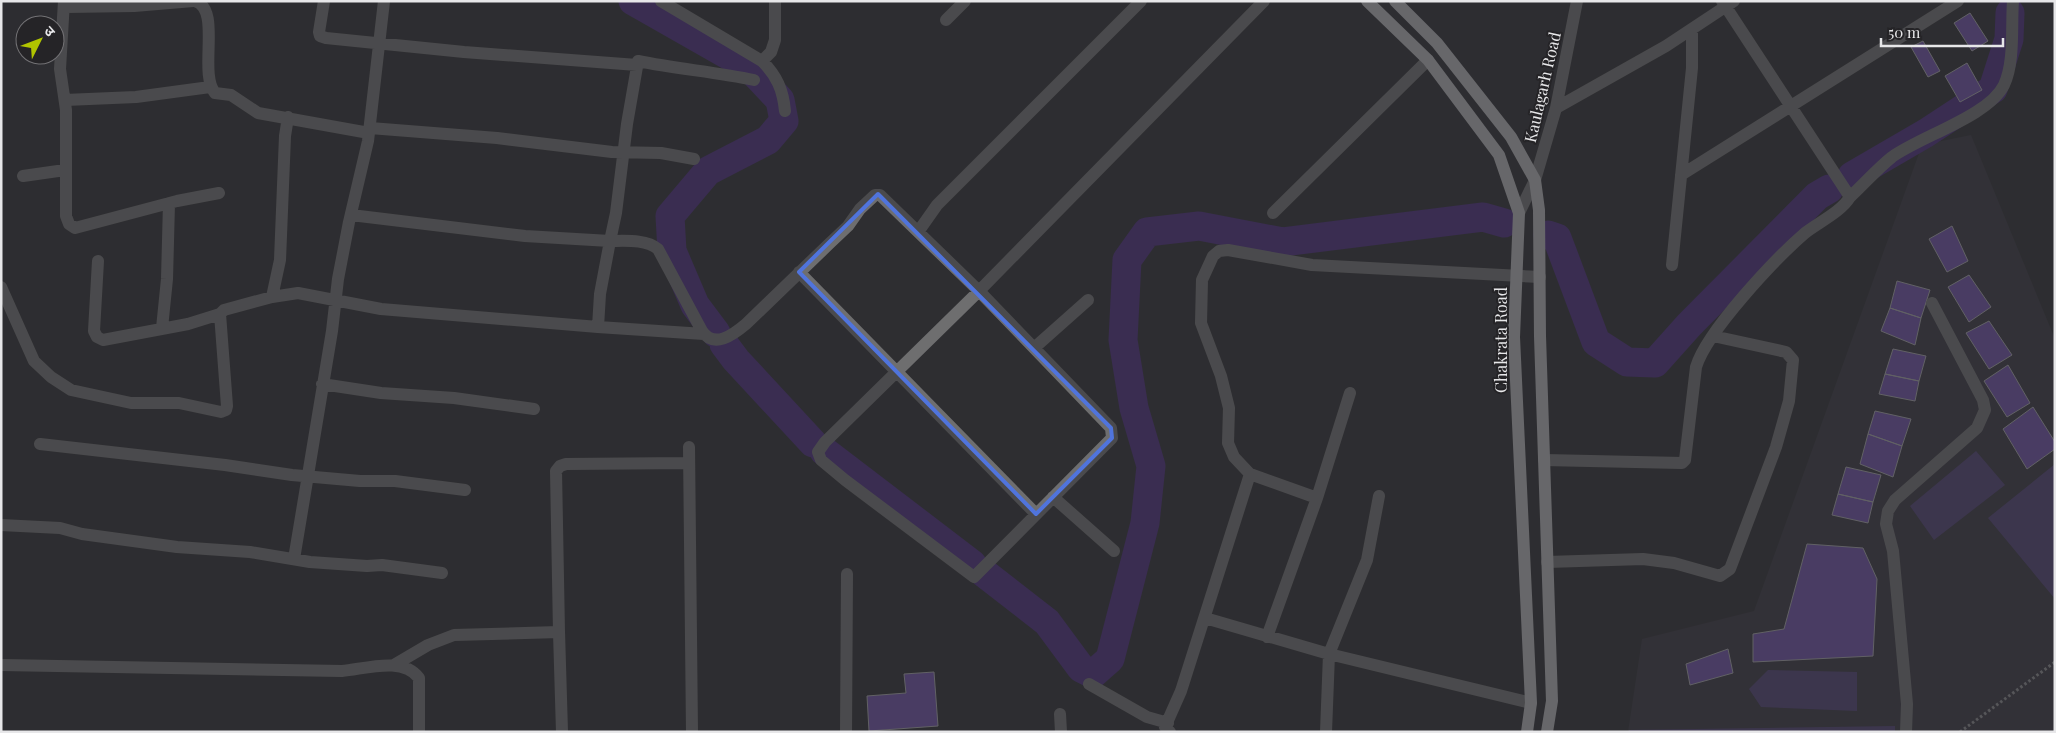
<svg xmlns="http://www.w3.org/2000/svg" width="2056" height="733" font-family="'Playfair Display','Noto Sans Devanagari',serif">
<style>
.built{fill:#38363f}
.green{fill:#4f4070}
.lines{fill:none;stroke-linecap:round;stroke-linejoin:round}
.river{stroke:#492d79;stroke-width:29}
.building{fill:#6a4f9f;stroke:#a09fa3}
.path{stroke:#87878a;stroke-width:3;stroke-dasharray:2.5 2.5;stroke-linecap:butt}
.minor{stroke:#6e6e6f;stroke-width:12}
.major{stroke:#adadb0;stroke-width:12}
.marked{fill:none;stroke:#5074dc;stroke-width:4;stroke-linejoin:round}
.labels{text-anchor:middle;dominant-baseline:central;stroke-width:4;stroke-linejoin:round;paint-order:stroke}
.street-label{font-size:16px;fill:#e7e7e9;stroke:#252427}
</style>
<rect width="100%" height="100%" fill="#2e2e31"/>
<path class="built" d="M1971,135l84,204v393h-427l14,-93 112,-28 168,-466z"/>
<path class="green" d="M1976,451l29,34 -71,55 -24,-34z
M2055,464v135l-67,-81z
M1768,670l89,2v39l-96,-4 -12,-18z
M1895,726v6h-267l1,-2z"/>
<g class="lines">
<path class="river" d="M633,1l116,66 31,33 4,21 -16,19 -60,31 -38,45 2,35 23,54 21,28
M1852,176l74,-43 67,-44 16,-50 1,-26
M1548,235l9,3 39,104 31,20 28,1 34,-38 128,-129 12,-7
M724,344l12,16 77,83
M824,451l148,113
M984,573l63,49 34,46 12,6 17,-15 35,-136 6,-57 -17,-58 -11,-68 4,-80 20,-28 52,-6 84,16 200,-25 21,6"/>
</g>
<path class="building" d="M1970,13l18,28 -16,10 -18,-28z
M1923,41l17,30 -12,6 -17,-30z
M1967,63l15,27 -22,12 -15,-26z
M1952,226l16,35 -21,11 -18,-33z
M1969,275l22,32 -22,15 -21,-35z
M1897,281l33,9 -9,28 -31,-10z
M1890,308l31,10 -6,27 -34,-14z
M1989,321l23,34 -23,14 -23,-36z
M1893,349l33,7 -7,25 -34,-7z
M2008,365l22,38 -23,14 -23,-36z
M1885,374l34,7 -4,20 -36,-7z
M2033,407l22,35v7l-28,20 -24,-40z
M1875,411l36,8 -9,27 -34,-12z
M1868,434l34,12 -9,31 -33,-13z
M1846,467l35,8 -8,27 -35,-8z
M1838,494l35,8 -5,21 -36,-8z
M1807,544l56,4 14,31 -4,77 -120,6v-28l31,-5z
M1728,649l5,24 -43,12 -4,-21z
M934,672l4,54 -69,5 -2,-35 39,-3 -2,-19z"/>
<g class="lines">
<path class="path" d="M1960,732l95,-70"/>
<path class="minor" d="M64,1l-4,68 6,41v106l3,8 6,4 102,-27 42,-8
M195,1c27,8 3,72 20,92l16,2 27,18 111,20
M324,1l-5,31 1,4 6,2 138,14 173,13
M661,1l101,60c15,15 21,29 23,50
M65,7l69,-1 59,-5
M946,20l19,-19
M762,61l9,-9 4,-12v-39
M65,100l71,-3 74,-10
M1556,108l110,-62 68,-45
M370,128l127,10 115,14 49,1 33,6
M1681,175l277,-174
M23,176l42,-6
M1850,197c14,-13 27,-28 42,-40 29,-21 97,-41 112,-72 11,-24 7,-58 9,-84
M1273,213l155,-153
M1519,213l16,-33 21,-72 21,-107
M351,215l174,21 85,5 6,-28 11,-89 11,-63c39,8 78,11 116,19
M918,232l19,-27 204,-204
M98,261l-4,70 3,6 6,3 85,-16 32,-10
M1672,265l20,-197v-39
M799,272l237,242
M1,287l33,74 17,16 20,13 60,13h48l42,9 5,-2 1,-4 -7,-92 4,-4 48,-13 26,-4 83,16 217,18 2,-33 10,-53c15,0 36,-2 48,8l44,82c12,18 31,4 44,-7l84,-81 18,-17 12,-17 15,-14h5l99,96 132,137 1,10 -138,139 -129,-97 -24,-20 -3,-8 7,-10 154,-151 285,-290
M272,297l8,-37 5,-124 3,-19
M598,327l106,7
M162,328l5,-49 2,-76
M1034,348l54,-48
M322,384l59,9 73,5 80,11
M40,444l185,21 67,10 68,6h35l70,9
M689,447l3,285
M1544,460l138,3 3,-3 11,-93c11,-36 79,-108 109,-134 14,-11 36,-21 45,-36l-128,-196
M1250,474l67,24 -50,139
M1053,497l61,54
M1317,498l33,-105
M1,525l59,3 22,6 95,13 73,5 60,10 57,4 15,-1 60,8
M294,559l38,-228 6,-52 11,-57 19,-81 16,-140
M1547,562l96,-3 31,4 46,13 10,-7 46,-122 13,-46 4,-41 -7,-8 -73,-16
M1205,618l124,36 202,49
M559,632l3,100
M1,665l341,6c23,-2 61,-15 77,7v54
M394,665l34,-20 26,-10 105,-3 -3,-161 4,-5 6,-2 123,-1
M1089,684l58,33 21,6
M1060,714l1,18
M846,732l1,-158
M1170,732l-5,-5 16,-36 69,-217 -16,-17 -6,-14 1,-35 -8,-32 -20,-53 1,-43 11,-24 6,-5 9,-1 84,15 228,12
M1326,732l3,-78 38,-94 12,-64
M1906,732l1,-28 -14,-153 -7,-27 2,-13 7,-11 82,-72 8,-18 -2,-10 -51,-97"/>
<path class="major" d="M1367,1l61,59 71,95 20,58 -5,124 17,366 -4,29
M1395,1l42,42 74,94 24,43 4,30 1,126 12,365 -5,31"/>
</g>
<path d="M0 0H2056V733H0ZM878,194l233,234 1,10 -76,76 -237,-242z" fill="#2e2e31" fill-opacity=".55" fill-rule="evenodd"/>
<path class="marked" d="M878,194l233,234 1,10 -76,76 -237,-242z"/>
<g class="labels">
<g class="street-label">
<text transform="translate(1542 87) rotate(-77)">Kaulagarh Road</text>
<text transform="translate(1500 340) rotate(-90)">Chakrata Road</text>
</g>
</g>
<rect width="2056" height="733" fill="none" stroke="#e7e7e9" stroke-width="5"/>
<g transform="translate(40 40) rotate(48)"><circle r="24" fill="#252427" stroke="#737275"/>
<path d="M0-4L9 19L0 12L-9 19Z" fill="#b1c500"/>
<text y="-8" font-size="14" font-weight="bold" text-anchor="middle" fill="#e7e7e9">उ</text>
</g>
<path d="M1881 38v8h122v-8" fill="none" stroke="#e7e7e9" stroke-width="2.5"/>
<text x="1888" y="38" font-size="15" fill="#e7e7e9" stroke="#252427" stroke-width="4" paint-order="stroke">50 m</text>
</svg>
